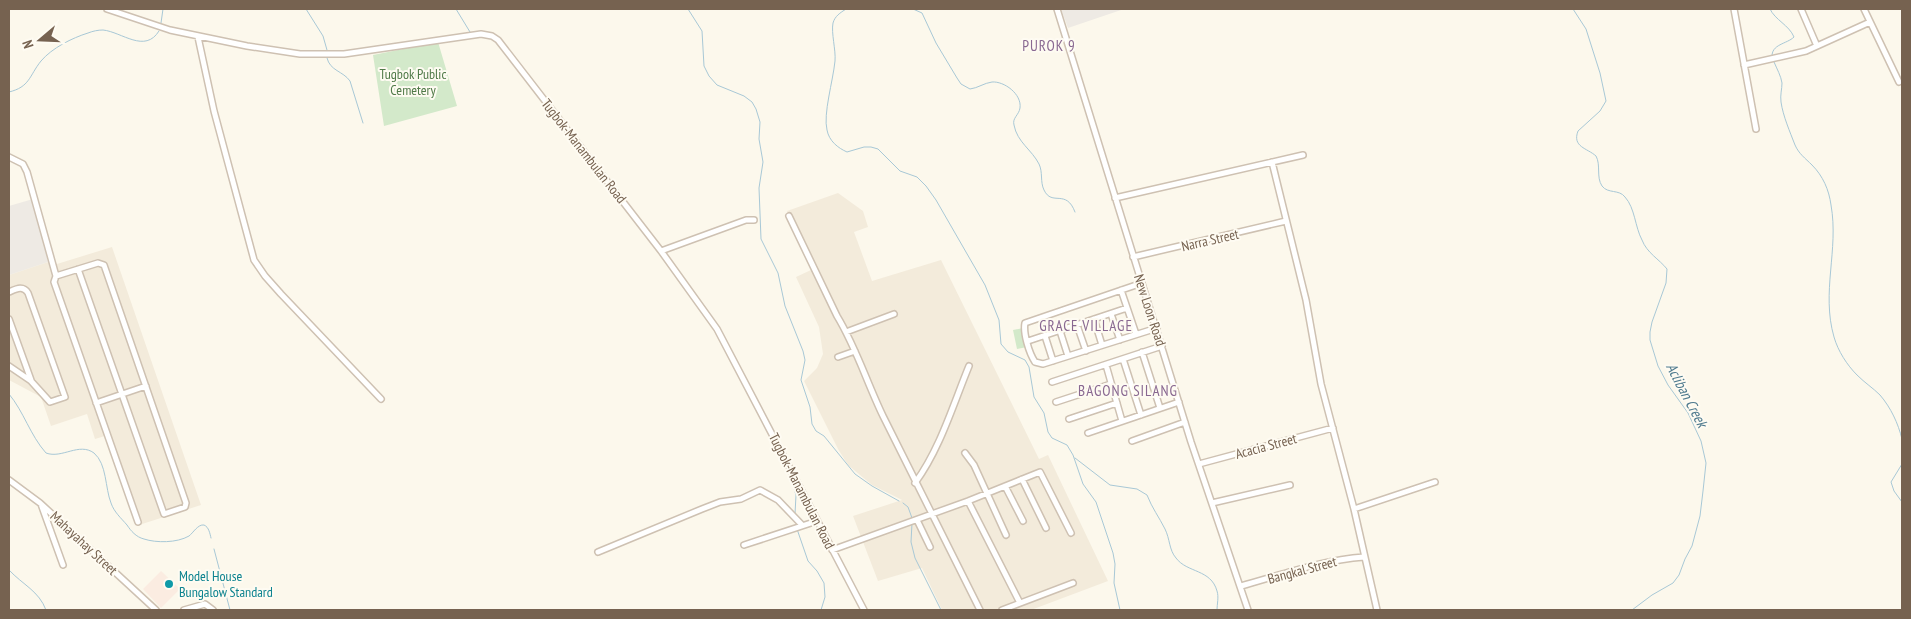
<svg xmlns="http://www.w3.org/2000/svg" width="1911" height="619" font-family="'PT Sans Narrow',sans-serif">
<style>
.residential{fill:#f3ebdb}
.commercial{fill:#fbece1}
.industrial{fill:#eeeae4}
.green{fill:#d3e9ca}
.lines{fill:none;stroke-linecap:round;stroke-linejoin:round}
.stream{stroke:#a8c8d6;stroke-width:1}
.minor-casing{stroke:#cec1b2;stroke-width:8}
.minor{stroke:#fff;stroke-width:5}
.culture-dot{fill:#0f9aa8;stroke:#fefbf2;stroke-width:2}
.labels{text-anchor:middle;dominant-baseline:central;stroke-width:4;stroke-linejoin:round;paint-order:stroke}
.park-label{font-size:14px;fill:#507a48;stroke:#fefbf2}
.street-label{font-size:14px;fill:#766250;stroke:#fefbf2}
.culture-label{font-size:14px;fill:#0d838f;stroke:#fefbf2;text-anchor:start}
.neighbourhood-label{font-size:15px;letter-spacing:1px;fill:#896891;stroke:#fefbf2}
.water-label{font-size:15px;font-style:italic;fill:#4e7a8e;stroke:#fefbf2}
</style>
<rect width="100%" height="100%" fill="#fcf8ec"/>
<path class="residential" d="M838,193l25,18 5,16 -14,5 18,49 69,-21 98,199 9,-4 60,126 -77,29h-89l-20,-42 -44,13 -25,-65 49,-16 -30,-15 -24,-20 -10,-16 -34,-68 13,-13 6,-14 -4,-27 -23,-50 15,-7 -24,-59z
M112,247l89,258 -65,21 -31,-90 -10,3 -8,-25 -36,12 -10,-29 -32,-17v-105l39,-13 9,2z"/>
<path class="commercial" d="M161,571l19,18 -19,19 -18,-19z"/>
<path class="industrial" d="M1061,9h63l-56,19z
M33,199l15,63 -39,13v-69z"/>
<path class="green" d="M438,42l19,64 -73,20 -11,-71z
M1023,328l4,19 -10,2 -4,-19z"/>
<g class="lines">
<path class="stream" d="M306,9l17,27 4,14
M456,9l14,23
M688,9l14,22 2,35 5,10 8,9 27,11 8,6 4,7 4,13 -1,17 4,23 -4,26 2,51 17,34 7,33 18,45 2,9 -4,20 9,27 2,17 4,7 8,5 31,38 17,12 27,15
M846,9c-6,4 -11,7 -13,14 -2,10 3,27 2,38 -2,20 -12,53 -8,69 2,11 11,18 20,22l17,-5h7l7,2 22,22 17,6 9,9 10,14 49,85 14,35 2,24 7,8 17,8 4,7 5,30 10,16 4,19 4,6 15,7 6,10 10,29 13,18 17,51 2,11 -1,19 6,27
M913,9l9,4 14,30 21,35 4,6 9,5c8,-1 14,-6 22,-7 12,-1 30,12 28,26 -1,7 -8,10 -6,17 3,17 18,25 25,39 4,8 1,18 5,26 8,17 22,-2 31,22
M1573,9l13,20 14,44 6,28 -6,10 -22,20c-6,16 9,17 18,25 5,9 0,21 6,30 6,8 17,3 23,11 10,11 10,30 17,43 5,13 17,19 25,29l-1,14 -14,39 -2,10v8l8,26 10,19 20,28 13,28 5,22 -3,28 -3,25 -8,30 -7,13 -6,16 -6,8 -21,12 -20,15
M1770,9c5,11 19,16 24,28 -7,7 -23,7 -22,20
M161,23l2,-14
M491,38l7,6
M327,58c3,13 16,13 23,23l13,42
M1774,62c3,7 7,14 8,21 0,6 -2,12 -1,19 2,14 9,30 14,43 4,9 10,13 17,20 11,11 17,25 19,40 8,45 -10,87 3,132 4,14 13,28 23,38 8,8 16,13 23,20 11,13 18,28 22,44
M9,92c21,-5 20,-16 32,-31 11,-13 31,-23 47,-28 5,-2 10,-3 15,-3 19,2 42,24 56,1
M9,394c15,18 21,41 37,59 16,6 33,-11 48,0 13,11 11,35 17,50 3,9 10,15 16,22 4,6 9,12 17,14 12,4 33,4 45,-3 4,-3 9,-12 15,-11 5,2 6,9 7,13
M1075,458l35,27 27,4 10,6c5,13 12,22 18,34 5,10 4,21 11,29 11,15 35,11 41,33 2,6 0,13 0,19
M1902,464l-11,18 3,9 8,11
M788,470l8,25 -1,19
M903,503l5,4 4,11
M912,523l-1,19 4,16 26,52
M797,529l11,32 9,10 7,12 1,14 -4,13
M214,549l16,61
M9,570c14,15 30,21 37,40"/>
<defs>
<path id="minor" d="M107,9l63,21 77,16 53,8h44l137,-20 11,2 6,4 163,211 56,78 147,281
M1057,9l134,433 57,168
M1734,9l22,120
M1801,9l16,37
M1864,9l35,73
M198,37l16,74 40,149 11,16 16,18 100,105
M1744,65l62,-14 64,-29
M9,157l14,7 4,8 29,104 -2,6 84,240
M1272,162l34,138 15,84 33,125 23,101
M1115,198l188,-43
M789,216l48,100c19,31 30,67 46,100 32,65 65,129 97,194
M661,251l85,-31h8
M1133,257l153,-36
M56,276l42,-13 6,2 82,238 -1,4 -21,7 -86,-245
M1142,283l-117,40c-2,10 4,30 10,39l8,2 114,-36
M1121,290l15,44
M9,292c7,-3 14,-7 19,1l37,104 -15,5 -19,-21 -22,-15
M1111,314l9,26
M9,319l22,61
M1094,319l8,26
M1077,325l9,26
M1060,331l8,25
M846,332l48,-18
M1045,336l8,25
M1028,341l99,-33
M1142,352l18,56
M838,357l17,-6
M1123,359l18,56
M1106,365l16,56
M1052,382l110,-36
M1056,402l55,-18
M96,403l50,-17
M1069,419l48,-16
M1088,433l91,-31
M1132,441l53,-19
M965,453l9,12 32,70
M1199,464l134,-36
M1022,479l24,49
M9,480l31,23 116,107
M915,483c25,-34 38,-78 54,-117
M1005,486l18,35
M968,501l52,102
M1212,503l78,-18
M41,504l22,61
M1354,509l81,-27
M917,520l13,27
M744,545l73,-24
M832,550l136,-49 72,-29 31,61
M598,552l104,-43 18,-7 21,-3 19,-9 18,10 24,25
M1241,586c40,-11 81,-26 123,-29
M184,610l21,-6 8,6
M1002,610l71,-27"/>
</defs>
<use href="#minor" class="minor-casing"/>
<use href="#minor" class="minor"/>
</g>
<circle class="culture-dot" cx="169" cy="584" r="5"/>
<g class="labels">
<g class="park-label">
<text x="413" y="74">Tugbok Public<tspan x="413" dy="16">Cemetery</tspan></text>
</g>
<g class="street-label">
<text transform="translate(584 151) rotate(52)">Tugbok-Manambulan Road</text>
<text transform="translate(1210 240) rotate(-13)">Narra Street</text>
<text transform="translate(1150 310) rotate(72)">New Loon Road</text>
<text transform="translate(1266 446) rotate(-15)">Acacia Street</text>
<text transform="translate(802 491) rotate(63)">Tugbok-Manambulan Road</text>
<text transform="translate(84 543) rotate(43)">Mahayahay Street</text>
<text transform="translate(1302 570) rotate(-15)">Bangkal Street</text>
</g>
<g class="culture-label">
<text x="179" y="576">Model House<tspan x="179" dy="16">Bungalow Standard</tspan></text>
</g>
<g class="neighbourhood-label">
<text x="1049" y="45">PUROK 9</text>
<text x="1086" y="325">GRACE VILLAGE</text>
<text x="1128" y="390">BAGONG SILANG</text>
</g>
<g class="water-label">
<text transform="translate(1687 395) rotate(62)">Acliban Creek</text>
</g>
</g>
<rect width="1911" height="619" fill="none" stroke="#766250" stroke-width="20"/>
<g transform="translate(40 40) rotate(251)" stroke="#fefbf2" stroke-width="4" paint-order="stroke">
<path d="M0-4L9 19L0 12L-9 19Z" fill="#766250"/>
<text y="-8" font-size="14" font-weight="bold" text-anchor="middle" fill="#766250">N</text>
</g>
</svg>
